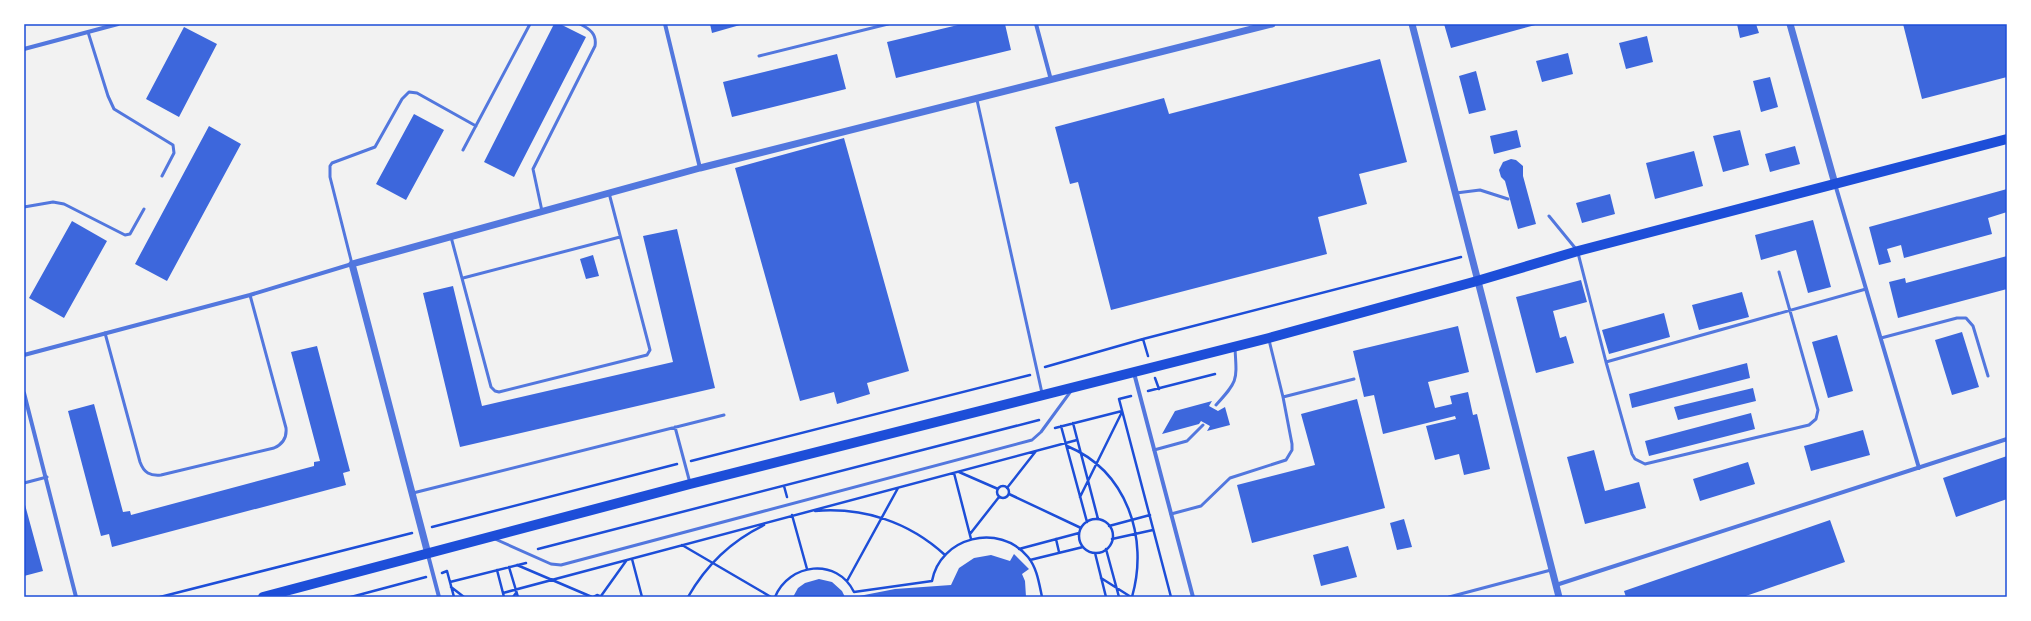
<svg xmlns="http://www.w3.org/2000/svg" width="2031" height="621" font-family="'Fira Sans Condensed',sans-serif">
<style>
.building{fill:#3d67dc}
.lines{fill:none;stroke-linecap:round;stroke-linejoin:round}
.path{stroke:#1d4ed8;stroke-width:2.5}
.service{stroke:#5277de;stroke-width:3}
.minor{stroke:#5277de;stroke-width:4}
.tertiary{stroke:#5277de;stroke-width:7}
.primary{stroke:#1d4ed8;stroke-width:10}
.neatline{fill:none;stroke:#1d4ed8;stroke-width:1.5}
</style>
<rect width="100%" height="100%" fill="#f2f2f2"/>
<path class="building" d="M554,24h6l26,13 -72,140 -30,-15z
M710,24h30v1l-28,8z
M962,24h43l6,26 -115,28 -9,-36z
M1444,24h95l-88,24z
M1737,24h19l3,9 -19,5z
M1903,24h104v53l-85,22z
M184,27l33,17 -38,73 -33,-18z
M1647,36l6,26 -27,7 -7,-26z
M1568,53l5,21 -31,8 -6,-21z
M837,54l9,35 -114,28 -9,-35z
M1380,59l27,103 -48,12 8,30 -49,13 9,37 -216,56 -33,-128 -8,2 -15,-57 109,-29 5,16z
M1476,71l10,39 -17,4 -10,-38z
M1770,77l8,30 -17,5 -8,-31z
M414,114l30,16 -38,70 -30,-16z
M209,126l32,18 -74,137 -32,-17z
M1517,130l4,17 -27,7 -4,-18z
M1740,130l9,35 -26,7 -10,-36z
M844,138l65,233 -42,12 3,11 -33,10 -3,-12 -34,9 -65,-233z
M1795,146l5,18 -30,8 -5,-18z
M1694,151l9,35 -48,13 -9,-36z
M1511,159l5,1 7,6v10l13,48 -18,5 -13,-48 -4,-4 -2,-7 4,-8z
M2007,189v23l-19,6 4,16 -88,24 -3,-13 -14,4 4,13 -12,3 -10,-38z
M1610,194l5,20 -33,9 -6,-20z
M1813,220l18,67 -23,6 -12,-43 -35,10 -6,-25z
M72,221l35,20 -43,77 -35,-20z
M677,229l38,159 -255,59 -37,-154 30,-7 29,120 191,-44 -30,-126z
M593,255l6,21 -13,3 -6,-20z
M2007,256v33l-109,29 -9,-36 16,-4 1,5z
M1581,280l6,22 -34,9 7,27 6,-2 8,27 -38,10 -20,-76z
M1742,292l7,25 -50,13 -7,-25z
M1664,313l6,24 -61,17 -7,-24z
M1458,326l11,46 -41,10 7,26 17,-4 -2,-8 18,-4 5,23 4,-1 13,55 -26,6 -5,-21 -24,6 -9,-34 30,-7 -1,-3 -72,18 -9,-39 -10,2 -11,-46z
M1962,332l17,55 -27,8 -17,-55z
M1837,335l16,56 -25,7 -16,-56z
M317,346l33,125 -7,2 3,12 -234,62 -3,-13 -8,2 -33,-125 26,-7 29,108 7,-1 1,4 183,-49v-4l6,-1 -29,-109z
M1747,363l3,15 -118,30 -3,-14z
M1753,388l3,13 -78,19 -4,-13z
M1357,399l28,109 -133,35 -15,-58 78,-20 -14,-51z
M1212,401l-3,5 9,5 7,-4 5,18 -23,6 3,-5 -9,-5 -2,3 -37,10 13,-23z
M1751,413l4,16 -106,27 -4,-15z
M1863,430l7,25 -59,16 -7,-25z
M1594,450l11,41 34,-9 7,26 -61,16 -18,-67z
M2007,456v43l-51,18 -13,-39z
M1748,462l7,22 -55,17 -7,-22z
M24,501l19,70 -19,5z
M1404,519l8,28 -15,3 -7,-27z
M1830,520l15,42 -102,35h-117l-2,-6z
M1348,546l9,31 -36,9 -8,-31z
M1014,554l15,15 -7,5 3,7 1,16h-172l41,-8 56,-4 8,-17 15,-10 17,-3 19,6z
M819,579l13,3 10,9 3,6h-52l5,-9 7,-5z"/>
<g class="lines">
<path class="path" d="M1143,339l5,17
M1045,367l98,-28 318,-82
M1155,378l4,11
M1148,391l67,-17
M1131,396l-12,3 52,198
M1073,423l25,96
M1061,426l26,96
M1055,428l67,-17
M1067,446c60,25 82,92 65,151
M691,461l339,-86
M959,472l39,17
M954,473l17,66
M997 492a6 6 0 1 1 12 0a6 6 0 1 1-12 0Z
M784,486l3,11
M1007,488l29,-37
M1009,494l72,34
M1080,497l42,-85
M815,511c49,-4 94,11 130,44
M792,515l15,54
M1079 536a17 17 0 1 1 34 0a17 17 0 1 1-34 0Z
M1109,526l41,-11
M432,527l245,-63
M970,534l29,-37
M1056,539l3,13
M1112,539l41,-9
M682,545l89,52
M538,549l501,-129
M1019,549l60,-16
M1106,549l13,48
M1095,553l11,44
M632,559l10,38
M1030,560l53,-13
M517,565l75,32
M509,567l9,30
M497,570l7,27
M442,573l5,-2 7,26
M1101,578l30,19
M847,581l51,-93
M450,582l76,-19
M451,587l13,10
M503,593l574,-153
M601,596l25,-35
M160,597l252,-64
M351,597l75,-20
M513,597l3,-4
M593,597l4,-2 5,2
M688,597c18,-32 43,-56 76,-72
M775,597c14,-34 62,-40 79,-5l78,-11c8,-44 67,-59 96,-24 9,11 11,26 14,40"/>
<path class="service" d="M88,32l20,64 6,13 59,36 1,8 -12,23
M759,56l129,-32
M977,100l65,293
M463,150l67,-126
M1456,193l24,-3 28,9
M24,207l29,-5 11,2 61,31 5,-1 14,-25
M542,211l-9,-42 62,-123c2,-12 -5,-17 -15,-22
M1549,216l27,33
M451,237l40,150 4,4 4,1 148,-37 3,-5 -41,-157
M1578,253l28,109 26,92 3,5 10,5 164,-39 7,-6 2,-9 -39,-138
M352,264l-22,-87v-11l2,-3 43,-16 27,-48 7,-7 8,1 59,33
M463,278l157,-41
M105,333l35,129c4,11 10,14 21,13l113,-27c9,-4 13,-10 12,-20l-36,-133
M1881,338l76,-20h9l7,8 15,50
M1269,340l14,57
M1606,362l260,-73
M1216,405c22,-24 21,-24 19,-56
M675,427l15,56
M1154,450l33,-9 16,-16
M24,483l23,-6
M413,493l311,-78
M1171,514l30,-8 29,-28 56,-18 6,-10v-6l-9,-47 71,-18
M495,539l56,25 10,1 471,-125 9,-8 30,-41
M1449,597l102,-27"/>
<path class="minor" d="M665,24l35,144
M1036,24l15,56
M24,49l94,-25
M1835,184l84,284
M24,355l226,-60 102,-31
M1134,373l59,224
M24,393l52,204
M428,555l11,42
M1556,585l451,-146"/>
<path class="tertiary" d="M1412,24l147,573
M1790,24l45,160
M428,554l-76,-290 348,-96 572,-144"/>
<path class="primary" d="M263,597l427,-113 579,-146 208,-57 101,-30 429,-112"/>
</g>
<rect width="2031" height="621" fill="none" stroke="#ffffff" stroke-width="50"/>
<rect x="25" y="25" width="1981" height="571" class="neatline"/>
</svg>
